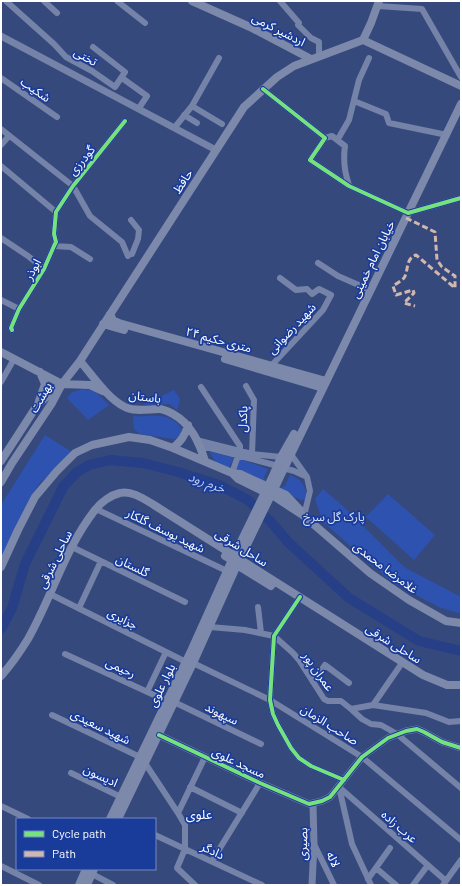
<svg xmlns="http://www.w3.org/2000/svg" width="462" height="886" font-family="Barlow,'Noto Sans Arabic',sans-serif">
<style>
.green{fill:#2e52b0}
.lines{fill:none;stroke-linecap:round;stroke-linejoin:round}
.river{stroke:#273f86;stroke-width:10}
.minor{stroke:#7683a8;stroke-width:6}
.tertiary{stroke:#7683a8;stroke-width:7}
.secondary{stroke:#7c89ab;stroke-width:8}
.secondary-bridge{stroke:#7c89ab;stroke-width:8}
.quiet{stroke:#d1b7ad;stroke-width:3;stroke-dasharray:6 3;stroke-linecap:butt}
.cycleway-casing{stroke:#193b9a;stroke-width:6}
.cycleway{stroke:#77e17e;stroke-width:4}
.labels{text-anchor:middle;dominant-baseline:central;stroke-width:3.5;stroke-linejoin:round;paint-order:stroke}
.street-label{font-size:12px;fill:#fff;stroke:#193b9a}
.park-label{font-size:12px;fill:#d6e1fc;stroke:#193b9a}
.water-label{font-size:13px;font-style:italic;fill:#bbccf8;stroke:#193b9a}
.neighbourhood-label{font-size:13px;fill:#fff;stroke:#193b9a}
</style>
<rect width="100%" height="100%" fill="#36497d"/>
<path class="green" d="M83,389l12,2 14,14 -21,15 -21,-22 5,-6z
M174,390l6,9 -3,11 -7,-6 -27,1z
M133,416c10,1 25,-2 33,1 9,3 20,10 14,20l-6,2 -34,-5 -6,-5z
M45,435l27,17 -33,32 -13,22 -25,54v-55z
M209,451l25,7 -6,11 -12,-6z
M240,459l28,10 -4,8 1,6 -29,-13z
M290,475c11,4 14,9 17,20l-2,4 -4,1 -22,-10v-2l6,-2z
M323,489l21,18 60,60 57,30v17l-22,-7 -46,-24 -70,-61 -8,-23z
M388,494l47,41 -21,25 -48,-43z"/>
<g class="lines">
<path class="river" d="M1,629l11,-21 13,-44 38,-77 14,-15 12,-7 21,-5 33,3 35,9 41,13 29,15 23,22 17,20 61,56 70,43 42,10"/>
<path class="minor" d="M6,1l48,43 12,13 26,14 23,16 10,-15 -32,-25
M44,1l13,12
M117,1l28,22
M280,1l19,22 -1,2 13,13 8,4v14
M378,6l44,3 39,68
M1,78l56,39
M122,78l25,18 -8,12
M263,89l62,49 -15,22 39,26 59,27 53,-15
M354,101l32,13 3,9 58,12
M192,106l30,18
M184,115l13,8
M175,127l17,-21 27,-48
M1,129l72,57 17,30 32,26 6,14
M325,138l7,-2 13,10c-2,14 -1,25 4,39
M338,139l11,-19 10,-40 10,-22
M1,145l8,-9
M1,166l55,46
M131,220l8,10 -1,9 -6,15
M1,238l27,18 16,13
M54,246l17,1 19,12
M318,263l20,13 32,14
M1,300l18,9
M12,330l-1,-2 8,-19 25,-40 10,-23 2,-4 -2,-8 2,-22 17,-26 52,-65
M271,366l52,-56 8,-15 -12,-6 -7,5 -5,-5 -11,1 -16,-12
M1,382l13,-23
M246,386l8,14 -2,54
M201,387l39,59v5
M196,440l56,14 29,3
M201,448h9l68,18
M290,453l17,24 3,14 -6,25
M283,468l11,3 11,5
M232,473l6,-17
M96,509l131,62
M72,547l113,55
M50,594l136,68
M300,597l-26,39 -4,64 3,14 5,11 13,23 8,10 12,8 33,14
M258,607l3,26
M79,608l22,-47
M210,627l35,3 29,6 19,17 6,7 25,39 4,2h13l10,8 22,-4 53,8 23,9 12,-1
M65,654l102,47
M193,663l77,37 92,57 99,83
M313,682l12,-17 24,18
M147,692l19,-40
M174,702l87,42
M373,705l29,-42
M351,709l11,10 9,5 10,1 16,9 64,54
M52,715l88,42
M145,763l33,50 7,12v24l-8,19 18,17
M71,773l50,24
M190,787l52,26
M339,787l107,94
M339,787l13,57 19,41
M1,806l27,13
M178,813l27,-56
M155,835l107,50
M314,844l20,41
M212,861l48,-78
M1,866l38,19
M376,868l20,17
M92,874l21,11
M368,879l22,-31
M413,885l15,-20
M443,885l18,-25"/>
<path class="tertiary" d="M1,36l215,114
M159,735l101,48 49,21 13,-3 8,-4 32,-40 26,-19 18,-7 11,-2 7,3 18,10 19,6
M312,885l2,-41 -1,-40"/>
<path class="secondary" d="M192,1l58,26 61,32
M363,40l98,46
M363,40l8,-17 8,-22
M110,314l3,6 6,3 207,58
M103,324l21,6
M1,352l61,32 28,1 13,6
M225,359l98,29
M80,361c12,14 28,38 45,46 9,5 24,2 34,2 5,0 10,3 14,5 18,10 26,28 32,47
M39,401l6,-17 -5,-12
M173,448c8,-7 12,-12 15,-23
M1,461l37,-57 22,-18
M232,473l8,1 46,21 14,15
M271,480l10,-23 13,-23
M1,482l11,-19 40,-60 10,-19 18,-23 164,-254 33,-30 17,-11 69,-26
M277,483l184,-379
M1,567l17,-37 17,-33 22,-26 18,-18 17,-8 37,-8 21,3 23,8 59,25 6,6 37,18 29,19 66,57 39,27 37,21 15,2
M1,676c10,-11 19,-24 27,-37 24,-42 37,-91 67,-129 6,-8 16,-15 25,-17 11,-3 24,6 34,12l269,170 24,10h14
M110,819l82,-170 40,-89 -7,-4
M118,819l75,-156 44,-98 34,21
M79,885l7,-16
M87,885l7,-16"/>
<path class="secondary-bridge" d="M232,560l39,-80
M237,565l40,-82"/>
<path class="quiet" d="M406,218l29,14 2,28 5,7 13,9v12l-39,-33c-11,4 -7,15 -12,23 -3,3 -8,6 -11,8l3,9 17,-5 1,3 -10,10 11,3"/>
<defs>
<path id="cycleway" d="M263,89l62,49 -15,22 39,26 59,27 53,-15
M12,330l-1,-2 8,-19 25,-40 10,-23 2,-4 -2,-8 2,-22 17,-26 52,-65
M300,597l-26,39 -4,64 3,14 5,11 13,23 8,10 12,8 33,14
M159,735l101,48 49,21 13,-3 8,-4 32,-40 26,-19 18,-7 11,-2 7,3 18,10 19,6"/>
</defs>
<use href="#cycleway" class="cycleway-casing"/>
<use href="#cycleway" class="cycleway"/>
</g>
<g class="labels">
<g class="street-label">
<text transform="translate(279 29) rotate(27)">اردشیر کرمی</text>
<text transform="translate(86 56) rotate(29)">تختی</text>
<text transform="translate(36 89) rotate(35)">شکیب</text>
<text transform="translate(81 160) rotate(-51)">گودرزی</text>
<text transform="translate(182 181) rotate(-57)">حافظ</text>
<text transform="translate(372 259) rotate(-64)">خیابان امام خمینی</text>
<text transform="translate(32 269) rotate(-62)">ابوذر</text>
<text transform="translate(291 328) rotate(-47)">شهید رضوانی</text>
<text transform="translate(219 339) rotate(15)">۲۴ متری حکیم</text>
<text transform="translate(145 396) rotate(7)">باستان</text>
<text transform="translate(40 397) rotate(-60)">بهشت</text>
<text transform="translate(242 419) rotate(-88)">پاکدل</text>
<text transform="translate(166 530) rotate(26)">شهید یوسف گلکار</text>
<text transform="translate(242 547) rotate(32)">ساحل شرقی</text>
<text transform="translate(54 559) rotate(-64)">ساحلی شرقی</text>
<text transform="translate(133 565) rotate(26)">گلستان</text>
<text transform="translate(386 567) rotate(37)">غلامرضا محمدی</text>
<text transform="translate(123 618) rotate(27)">جزایری</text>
<text transform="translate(394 643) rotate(32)">ساحلی شرقی</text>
<text transform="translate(121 667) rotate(25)">رحیمی</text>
<text transform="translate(319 671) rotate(55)">عمران پور</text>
<text transform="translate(161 685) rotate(-64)">بلوار علوی</text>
<text transform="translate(222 713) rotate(26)">سپهوند</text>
<text transform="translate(330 724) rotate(32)">صاحب الزمان</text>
<text transform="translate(101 726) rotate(26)">شهید سعیدی</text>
<text transform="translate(239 762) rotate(25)">مسجد علوی</text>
<text transform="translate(101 775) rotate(25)">ادیسون</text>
<text transform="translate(400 826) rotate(41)">عرب زاده</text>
<text transform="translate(302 844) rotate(-89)">بصیری</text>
<text transform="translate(213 850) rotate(25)">دادگر</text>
<text transform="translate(334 859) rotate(64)">لاله</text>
</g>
<g class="park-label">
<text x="334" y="516">پارک گل سرخ</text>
</g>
<g class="water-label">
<text transform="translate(207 482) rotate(20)">خرم رود</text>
</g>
<g class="neighbourhood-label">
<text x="199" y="814">علوی</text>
</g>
</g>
<rect width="462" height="886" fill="none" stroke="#ffffff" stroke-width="4"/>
<rect x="16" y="818" width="140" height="52" fill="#193b9a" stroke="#7589c2"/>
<rect x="24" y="831" width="20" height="6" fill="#77e17e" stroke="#7589c2"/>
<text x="52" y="838" font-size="12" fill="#ffffff">Cycle path</text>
<rect x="24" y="851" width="20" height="6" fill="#d1b7ad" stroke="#7589c2"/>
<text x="52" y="858" font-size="12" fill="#ffffff">Path</text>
</svg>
